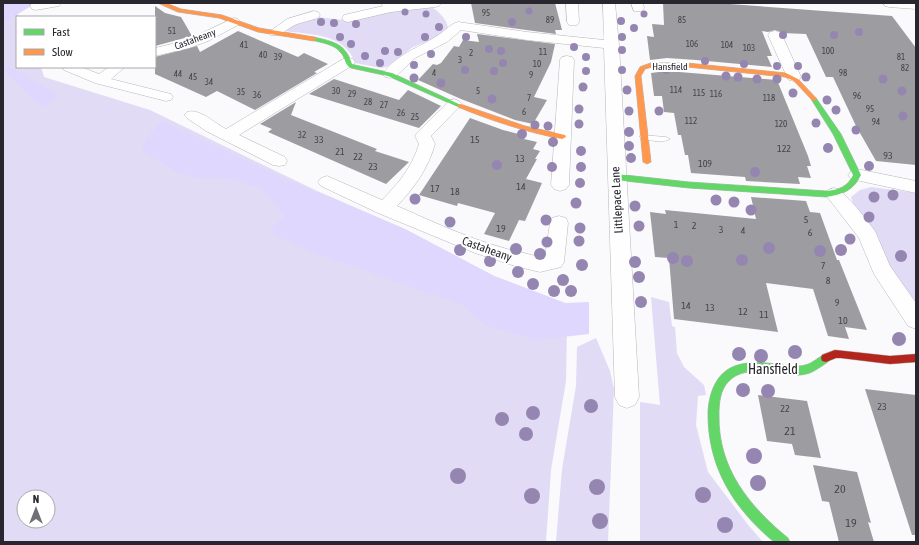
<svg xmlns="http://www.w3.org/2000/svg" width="919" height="545" font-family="'Asap Condensed',sans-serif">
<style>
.green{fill:#e1dbf5;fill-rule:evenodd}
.forest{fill:#e0d7fe}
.building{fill:#9d9ca1}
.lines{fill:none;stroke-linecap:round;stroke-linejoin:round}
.lane-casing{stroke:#b7b6bb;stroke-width:1}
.street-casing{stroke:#b7b6bb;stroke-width:1}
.fast-casing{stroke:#b7b6bb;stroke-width:1}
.slow-casing{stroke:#b7b6bb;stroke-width:1}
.jam-casing{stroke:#b7b6bb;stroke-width:1}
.lane{fill:#fefeff;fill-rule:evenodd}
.street{fill:#fefeff;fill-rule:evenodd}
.fast{fill:#63d668;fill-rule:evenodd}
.slow{fill:#ff974d;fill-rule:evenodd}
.jam{fill:#b3261e;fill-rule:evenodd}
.tree{fill:#9586b1}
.labels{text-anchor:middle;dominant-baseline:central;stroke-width:4;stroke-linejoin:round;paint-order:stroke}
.far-number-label{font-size:9px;fill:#45444b}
.far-street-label{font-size:10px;fill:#28262e;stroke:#fff}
.number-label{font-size:10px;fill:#45444b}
.street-label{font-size:12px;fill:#28262e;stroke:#fff}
.near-number-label{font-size:12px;fill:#45444b}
.near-street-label{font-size:14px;fill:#28262e;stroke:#fff}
</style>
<rect width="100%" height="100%" fill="#faf9fc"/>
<path class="green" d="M3,3l12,6 4,8h-2v50h24l3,10 106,33 165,80 90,39 89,47 71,27 2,21 -1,57 -15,89 -5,72h-543zM24,497h24v24h-24z
M429,6c8,3 20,15 19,24l-17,10 -18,7 -26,20 -6,1 -26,-5c-10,-30 -44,-28 -70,-32l4,-6 29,-8 26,3 42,-9z
M871,187l45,6v112l-33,-47 -4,-19 -7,-12 -18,-20 -3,-10 9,-7z
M651,297l18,5 3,24 3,1 2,26 7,14 20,18 2,10 -8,1 -2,29 12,47 41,54 14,16h-123v-140l20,3z
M596,338l14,33 4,18 -6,153h-52l6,-73 14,-83 1,-39z"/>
<path class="forest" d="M3,3h33l-33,20z
M3,66l9,2 48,28 -18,11 -39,-38z
M162,121l119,56 124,52 89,47 71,27 24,-1v32l-53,6 -51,-15 -22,-20 -140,-49 -46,-19 -6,-9 14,-12 -24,-28 -30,-9 -33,-1 -20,-5 -37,-23 6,-12z"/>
<path class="building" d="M471,3h84l7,27h-7l1,4 -81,-11z
M663,3h53l176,13 24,32v117l-40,-4 -20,-35 -23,-49h-7l-20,-43 -24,-1 -7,-3 -7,2 -6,-1 10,25h-5l5,11 -76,-7 -29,-2 -17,2 -3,-24 7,1 -2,-13 12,1z
M155,6l10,7 16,4 11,19 -37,10z
M238,31l60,26 6,-4 24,11 -14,8 3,1 -62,37 -38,-19 -11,6 -51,-23v-17l42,-11 3,6z
M477,34l78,10 -4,18 -17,35 13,3 -14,24 -18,-4 -54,-21 -43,-19 15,-16 4,1 4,-2 13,-17 5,1 4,-7 16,2z
M667,71l110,9 31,76 3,10h-4l4,12 -13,-1 2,7 -54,-3 -1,-4 -54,-4 -3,-18h-3l-4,-20h-3l-4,-22 -10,-1 -2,-16h-8l-3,-23z
M334,79l65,21 9,-10 33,16 -22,22 -110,-34z
M296,102l-5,13 86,34 -2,2 34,11 -23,22 -118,-52 4,-3 -12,-5z
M470,118l33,12 23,6 -2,3 13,3 -4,7 7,2 -5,8h2l-11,20 16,4 -17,38 -6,-1 -10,21 -25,-7 11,-21 -37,-10 -1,3 -38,-11z
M751,197l55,4 4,11 10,1 17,47h2l28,70 -22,-3 4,12 -21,-3 -15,-47 -47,-6 12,49 -104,-13 -5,-61 -14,-1 -5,-45 16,2 -1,-4 91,9z
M865,389l51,6v140h-4z
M758,395l49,6 14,57 -26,-3 -3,-11 -25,-3z
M813,465l44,7 14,51 -3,-1 6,20h-35l-10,-40 -7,-1z"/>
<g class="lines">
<defs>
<path id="lane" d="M641,135l25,2 4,2c-5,4 -25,2 -30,-2z"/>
<path id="street" d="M32,3h29l-2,3 -23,4 -4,-1 -2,-3z
M381,3h60l-2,3 -4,1 -44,5 -43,10 -4,-1 -2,-3 2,-3 39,-9z
M566,3h12l1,19 -2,3h-8l-2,-3z
M603,3h12l4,42 20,352 -4,8 -8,3 -8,-3 -4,-8 -11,-349 -77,-8 -66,-10 -14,12 -32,16 -20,19 -5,1 -5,-1 -2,-3c15,-21 34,-25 54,-38 7,-4 13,-12 21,-14l69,10 77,8z
M631,3h12l1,5 -2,3h-8z
M883,3h33v6l-27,-2 -4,-1z
M314,11l4,1 2,3 -2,3c-7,2 -14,4 -21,6 -10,4 -16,13 -27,11l-1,-3 18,-13z
M234,18l4,1 2,3 -2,3 -30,16 -19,7 -34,8v-8l25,-6 18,-7z
M775,31l5,1 2,3 19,42 -2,3 -5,1 -5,-1 -2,-3 -19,-42 2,-3z
M567,56l5,1 2,3 -5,125 -3,4 -6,2 -6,-2 -3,-4 9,-125 2,-3z
M348,58l5,1 2,3 -2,3 -114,70 46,22 2,4 -2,4 -6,1 -6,-1 -67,-34 -19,-13 -3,-3 3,-3c13,-4 27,11 39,17l117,-70z
M62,67h19l18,7 10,-7h16l-14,12 60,15 2,3 -2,3 -5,1 -71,-18 -31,-13z
M454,99l5,2 3,3 -31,32 4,8c-7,25 -21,44 -38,62 41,18 83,38 127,47 7,2 14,4 21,3l5,-33 2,-5 7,-2 7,2 2,5 -4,39 -3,5 -21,5 -25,-6 -40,-13 -97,-40 -57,-27 -3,-4 3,-4 6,-2 55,24c17,-17 30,-33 37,-56l-4,-8 2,-3 32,-32z
M857,169l59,12v12l-65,-14 -3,-4 3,-4z
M834,188l6,2 17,18 18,23 15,35 26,37v26l-8,-3 -34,-52 -15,-36 -34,-44 3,-4z"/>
<path id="fast" d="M314,37c20,5 31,6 38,27l3,1 37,8 71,33 -3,2 -2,-1 -70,-31 -37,-8c-7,-3 -5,-10 -10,-15 -6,-9 -20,-10 -29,-13v-2z
M814,97l2,1 25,36 20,41c-7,15 -19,20 -35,22l-137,-9 -73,-8 -4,-3 4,-3 73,8 137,9c12,-1 22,-4 27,-16l-20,-41 -22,-35z
M826,354l4,1 1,3c-2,4 -5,5 -9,8 -5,3 -10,7 -16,8 -23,6 -57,-13 -77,7 -9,9 -10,22 -10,34 -1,53 30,91 69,123l2,4h-16c-41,-34 -67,-76 -66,-131 1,-15 6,-32 19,-41 17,-11 40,-7 59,-5 6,0 13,2 19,0 7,-1 14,-9 21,-11z"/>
<path id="slow" d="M158,3h8l15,6 41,6 37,13 55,9 3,2 -3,2 -56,-9 -39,-14 -41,-6z
M651,63h36l99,10 12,6 19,20 -3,2 -2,-1 -18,-19 -9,-4 -98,-10h-35l-7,2 -4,7 10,86 -4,2 -4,-2 -8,-86 5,-9z
M460,104l65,22 40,9 1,2 -4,2c-36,-7 -70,-18 -104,-32l-1,-1z"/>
<path id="jam" d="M835,350l55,6 26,-2v8l-26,2 -49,-6h-5l-10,4 -4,-1 -1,-3 1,-3z"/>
</defs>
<use href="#lane" class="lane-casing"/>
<use href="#street" class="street-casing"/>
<use href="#fast" class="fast-casing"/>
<use href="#slow" class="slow-casing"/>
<use href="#jam" class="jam-casing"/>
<use href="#lane" class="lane"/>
<use href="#street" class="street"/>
<use href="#fast" class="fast"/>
<use href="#slow" class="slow"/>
<use href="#jam" class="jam"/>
</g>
<g class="tree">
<circle cx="529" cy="11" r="3.5"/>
<circle cx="405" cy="12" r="3.5"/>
<circle cx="426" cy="14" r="3.5"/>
<circle cx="644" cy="14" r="3.5"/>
<circle cx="621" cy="21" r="4"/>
<circle cx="321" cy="22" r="4"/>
<circle cx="512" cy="22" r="4"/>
<circle cx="334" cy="23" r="4"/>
<circle cx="356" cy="24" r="4"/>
<circle cx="439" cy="27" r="4"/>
<circle cx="634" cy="28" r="4"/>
<circle cx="859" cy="32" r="4"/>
<circle cx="783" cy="35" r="4"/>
<circle cx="834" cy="35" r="4"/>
<circle cx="340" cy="37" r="4"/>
<circle cx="425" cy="37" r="4"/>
<circle cx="466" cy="37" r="4"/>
<circle cx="622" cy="37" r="4"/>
<circle cx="351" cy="44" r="4"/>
<circle cx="574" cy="47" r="4"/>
<circle cx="489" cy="49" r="4"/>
<circle cx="622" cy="50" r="4"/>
<circle cx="385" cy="51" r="4"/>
<circle cx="501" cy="51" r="4"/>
<circle cx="398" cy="52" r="4"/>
<circle cx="431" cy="54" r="4"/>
<circle cx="365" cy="56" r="4"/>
<circle cx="586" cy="57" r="4"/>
<circle cx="705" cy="61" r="4"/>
<circle cx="380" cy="63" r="4"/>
<circle cx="503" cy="63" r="4"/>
<circle cx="744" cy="64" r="4"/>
<circle cx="414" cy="65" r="4"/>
<circle cx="777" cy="66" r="4"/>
<circle cx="798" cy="66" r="4"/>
<circle cx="465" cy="70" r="4"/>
<circle cx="622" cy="70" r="4"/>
<circle cx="666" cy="70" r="4"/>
<circle cx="494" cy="71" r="4"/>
<circle cx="586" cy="71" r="4"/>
<circle cx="726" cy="76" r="4.5"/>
<circle cx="738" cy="77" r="4.5"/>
<circle cx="806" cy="77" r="4.5"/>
<circle cx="414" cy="78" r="4.5"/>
<circle cx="757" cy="79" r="4.5"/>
<circle cx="777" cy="79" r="4.5"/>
<circle cx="883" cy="79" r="4.5"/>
<circle cx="441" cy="83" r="4.5"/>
<circle cx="583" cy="87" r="4.5"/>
<circle cx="627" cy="90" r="4.5"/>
<circle cx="902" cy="91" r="4.5"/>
<circle cx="793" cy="93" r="4.5"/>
<circle cx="492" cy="99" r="4.5"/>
<circle cx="827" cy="100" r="4.5"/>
<circle cx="579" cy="109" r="4.5"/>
<circle cx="836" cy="110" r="4.5"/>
<circle cx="629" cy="111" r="4.5"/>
<circle cx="659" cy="111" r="4.5"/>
<circle cx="903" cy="116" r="4.5"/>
<circle cx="816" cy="123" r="4.5"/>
<circle cx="579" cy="124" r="4.5"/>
<circle cx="535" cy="125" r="4.5"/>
<circle cx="548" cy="126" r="4.5"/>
<circle cx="856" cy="130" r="4.5"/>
<circle cx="629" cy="132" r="5"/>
<circle cx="522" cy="134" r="5"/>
<circle cx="553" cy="142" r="5"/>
<circle cx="629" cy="146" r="5"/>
<circle cx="828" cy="148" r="5"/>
<circle cx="581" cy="151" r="5"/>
<circle cx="631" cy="158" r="5"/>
<circle cx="497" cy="165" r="5"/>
<circle cx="869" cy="166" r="5"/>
<circle cx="552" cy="167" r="5"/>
<circle cx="581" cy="167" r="5"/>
<circle cx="755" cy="172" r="5"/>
<circle cx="580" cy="183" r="5"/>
<circle cx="893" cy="195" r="5.5"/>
<circle cx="874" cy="197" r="5.5"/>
<circle cx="415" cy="199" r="5.5"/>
<circle cx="716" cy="200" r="5.5"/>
<circle cx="734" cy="202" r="5.5"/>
<circle cx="576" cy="203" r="5.5"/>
<circle cx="635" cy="206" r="5.5"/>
<circle cx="751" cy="210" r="5.5"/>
<circle cx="869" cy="217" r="5.5"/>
<circle cx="546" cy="220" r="5.5"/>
<circle cx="450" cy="222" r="5.5"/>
<circle cx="639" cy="226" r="5.5"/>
<circle cx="580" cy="228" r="5.5"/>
<circle cx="850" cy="239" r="5.5"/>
<circle cx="579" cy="241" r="5.5"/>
<circle cx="547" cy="242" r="5.5"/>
<circle cx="769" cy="248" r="6"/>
<circle cx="516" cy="249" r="6"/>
<circle cx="460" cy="250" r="6"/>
<circle cx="841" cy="250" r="6"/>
<circle cx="820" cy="251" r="6"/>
<circle cx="540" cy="254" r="6"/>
<circle cx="901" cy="256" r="6"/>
<circle cx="673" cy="258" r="6"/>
<circle cx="742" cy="260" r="6"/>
<circle cx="490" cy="261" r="6"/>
<circle cx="687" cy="261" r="6"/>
<circle cx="635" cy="262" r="6"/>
<circle cx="582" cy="265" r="6"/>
<circle cx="518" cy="272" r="6"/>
<circle cx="639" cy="277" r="6"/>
<circle cx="563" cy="280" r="6"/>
<circle cx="533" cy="284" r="6"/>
<circle cx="554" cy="291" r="6"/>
<circle cx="571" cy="291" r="6"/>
<circle cx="641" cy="302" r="6"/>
<circle cx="899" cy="339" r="7"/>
<circle cx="795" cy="352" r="7"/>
<circle cx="739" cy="354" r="7"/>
<circle cx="761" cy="356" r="7"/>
<circle cx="743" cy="390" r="7"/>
<circle cx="768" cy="391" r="7"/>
<circle cx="591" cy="406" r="7"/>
<circle cx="533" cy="413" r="7"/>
<circle cx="502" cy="419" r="7"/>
<circle cx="526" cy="434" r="7"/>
<circle cx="754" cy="456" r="8"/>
<circle cx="458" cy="476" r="8"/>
<circle cx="758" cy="483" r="8"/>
<circle cx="597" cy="487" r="8"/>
<circle cx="703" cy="495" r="8"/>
<circle cx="532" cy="496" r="8"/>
<circle cx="600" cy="521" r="8"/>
<circle cx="725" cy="525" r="8"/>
</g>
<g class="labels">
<g class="far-number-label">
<text x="486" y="13">95</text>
<text x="550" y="20">89</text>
<text x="682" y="20">85</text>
<text x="172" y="31">51</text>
<text x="692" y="44">106</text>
<text x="244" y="45">41</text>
<text x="727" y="45">104</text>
<text x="749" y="48">103</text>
<text x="828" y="51">100</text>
<text x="543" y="52">11</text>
<text x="471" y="53">2</text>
<text x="263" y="55">40</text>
<text x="278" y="57">39</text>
<text x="901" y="57">81</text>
<text x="460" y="60">3</text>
<text x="537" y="64">10</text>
<text x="905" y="68">82</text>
<text x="434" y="73">4</text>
<text x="843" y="73">98</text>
<text x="178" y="74">44</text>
<text x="531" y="75">9</text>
<text x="193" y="77">45</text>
<text x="209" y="82">34</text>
<text x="676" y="90">114</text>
<text x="336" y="91">30</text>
<text x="478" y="91">5</text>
<text x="241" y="92">35</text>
<text x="699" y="93">115</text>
<text x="352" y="94">29</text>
<text x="716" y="94">116</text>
<text x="257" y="95">36</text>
<text x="857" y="96">96</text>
<text x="529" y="98">7</text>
<text x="769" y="98">118</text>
<text x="368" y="102">28</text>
<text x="384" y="105">27</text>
<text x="870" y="109">95</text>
<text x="524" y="112">6</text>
<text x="401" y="113">26</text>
<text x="415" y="117">25</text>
<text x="691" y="121">112</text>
<text x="876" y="122">94</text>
<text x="781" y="124">120</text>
<text x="302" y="135">32</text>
</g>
<g class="far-street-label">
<text transform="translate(195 39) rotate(-20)">Castaheany</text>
<text x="670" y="66">Hansfield</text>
</g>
<g class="number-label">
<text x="319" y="139">33</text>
<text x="475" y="139">15</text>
<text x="784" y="148">122</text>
<text x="340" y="151">21</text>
<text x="888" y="155">93</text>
<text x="358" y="156">22</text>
<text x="520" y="158">13</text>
<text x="705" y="163">109</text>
<text x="373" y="166">23</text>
<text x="521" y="186">14</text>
<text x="435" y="188">17</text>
<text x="455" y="191">18</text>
<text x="806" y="219">5</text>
<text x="676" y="224">1</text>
<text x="694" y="225">2</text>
<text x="501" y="228">19</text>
<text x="721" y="229">3</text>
<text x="743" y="230">4</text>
<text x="810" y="232">6</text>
<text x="823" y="265">7</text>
<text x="828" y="280">8</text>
<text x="837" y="302">9</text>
<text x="686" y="305">14</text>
<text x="710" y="307">13</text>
<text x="743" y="311">12</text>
<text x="764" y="314">11</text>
<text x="843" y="320">10</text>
<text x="882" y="406">23</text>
<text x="785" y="408">22</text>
</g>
<g class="street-label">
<text transform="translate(617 200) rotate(-93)">Littlepace Lane</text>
<text transform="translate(487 249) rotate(20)">Castaheany</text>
</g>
<g class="near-number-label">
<text x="790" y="431">21</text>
<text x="840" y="489">20</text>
<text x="851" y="523">19</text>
</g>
<g class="near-street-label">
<text x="773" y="369">Hansfield</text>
</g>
</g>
<rect width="919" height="545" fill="none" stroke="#28262e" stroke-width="8"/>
<rect x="16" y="16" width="140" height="52" fill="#ffffff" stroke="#a9a8ab"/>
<rect x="24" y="29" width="20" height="6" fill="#63d668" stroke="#a9a8ab"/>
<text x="52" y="36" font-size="12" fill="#28262e">Fast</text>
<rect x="24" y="49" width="20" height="6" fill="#ff974d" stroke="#a9a8ab"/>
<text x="52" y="56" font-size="12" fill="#28262e">Slow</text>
<g transform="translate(36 509)"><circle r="19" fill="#ffffff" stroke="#a9a8ab"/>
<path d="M0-3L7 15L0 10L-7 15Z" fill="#727076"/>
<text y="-6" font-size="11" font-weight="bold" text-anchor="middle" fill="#28262e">N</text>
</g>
</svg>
